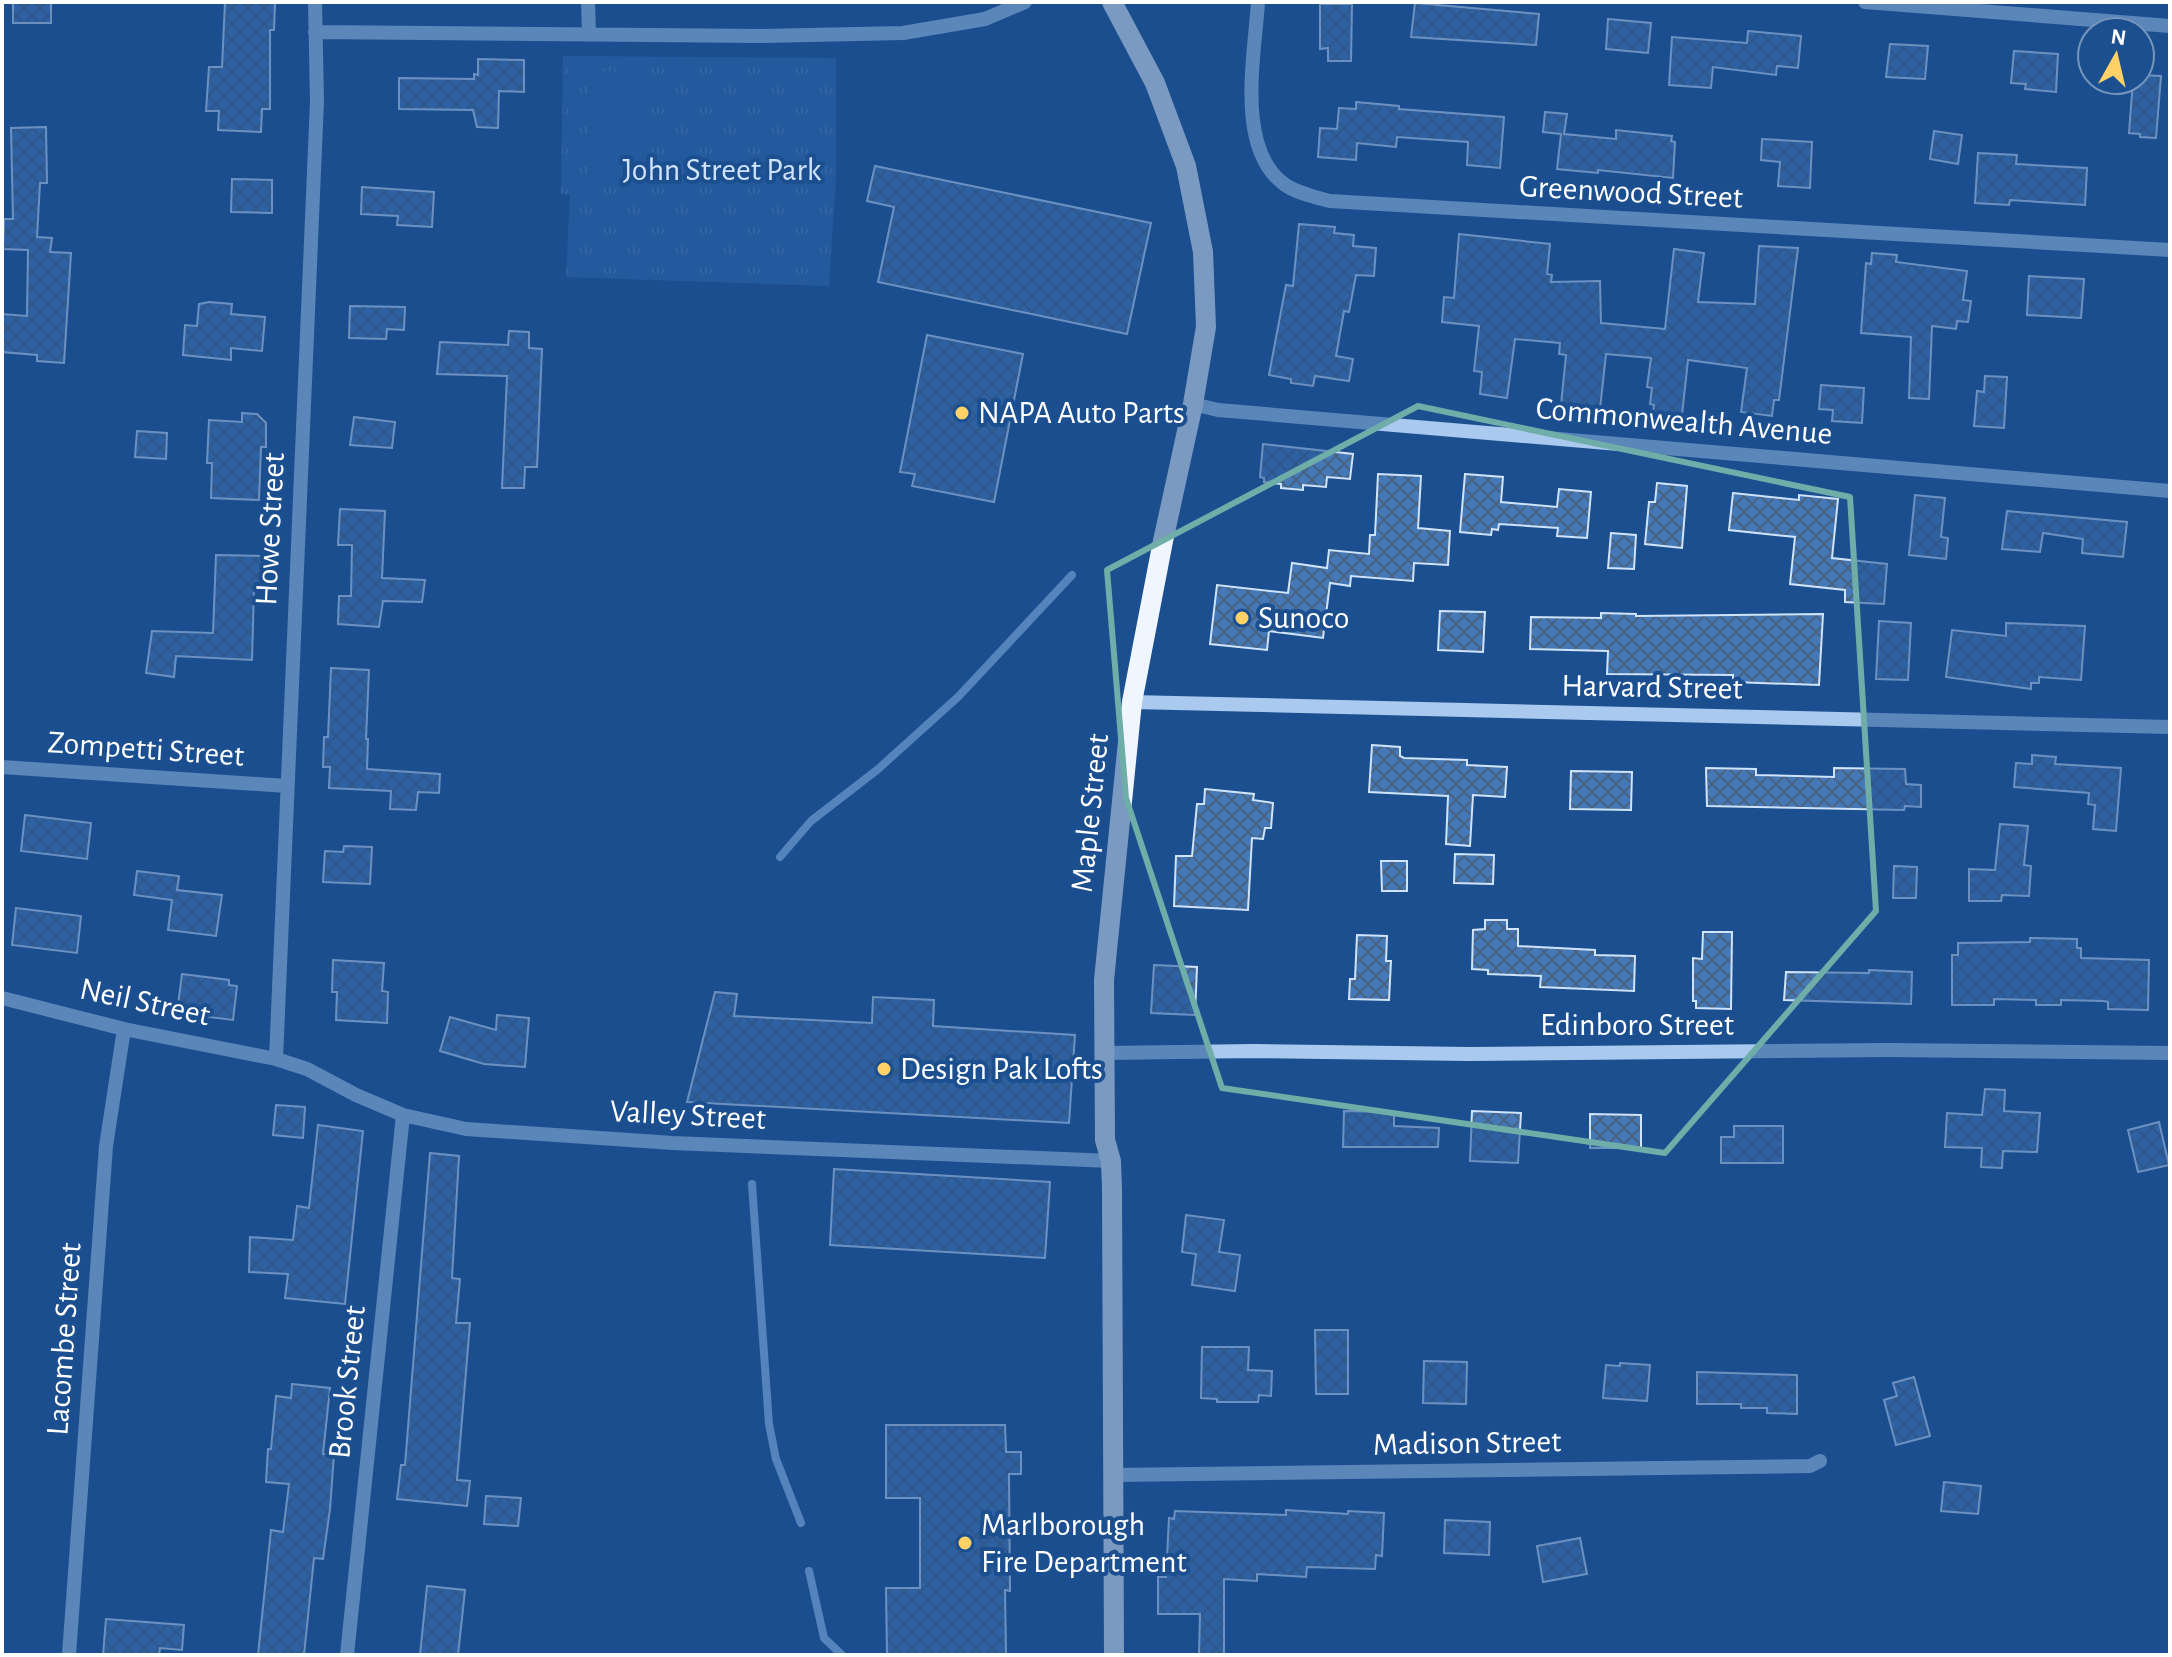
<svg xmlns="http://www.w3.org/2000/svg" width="2172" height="1657" font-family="'Alegreya Sans',sans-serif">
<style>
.park{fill:url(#park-tufts)}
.pitch{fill:#2e69ad}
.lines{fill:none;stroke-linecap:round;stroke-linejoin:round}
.stream{stroke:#9cc4f0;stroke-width:8}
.building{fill:url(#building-cross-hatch);stroke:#cfe3fa;stroke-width:2}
.minor{stroke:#a9c9ee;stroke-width:14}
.major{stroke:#f0f6ff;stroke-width:20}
.marked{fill:none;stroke:#6fada8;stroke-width:6;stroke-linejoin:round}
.poi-dot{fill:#ffd166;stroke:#1b4f8f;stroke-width:3}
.labels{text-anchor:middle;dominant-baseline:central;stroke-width:8;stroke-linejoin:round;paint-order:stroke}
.park-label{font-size:32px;fill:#cfe3fa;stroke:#1b4f8f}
.street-label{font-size:32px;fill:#fff;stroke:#1b4f8f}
.poi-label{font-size:32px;fill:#fff;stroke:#1b4f8f;text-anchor:start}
</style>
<defs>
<pattern id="park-tufts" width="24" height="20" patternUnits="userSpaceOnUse" patternTransform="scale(2)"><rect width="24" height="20" fill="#2e69ad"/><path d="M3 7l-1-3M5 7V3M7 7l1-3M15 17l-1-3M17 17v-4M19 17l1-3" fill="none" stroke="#4d80b9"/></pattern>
<pattern id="building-cross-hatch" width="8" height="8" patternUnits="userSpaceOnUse" patternTransform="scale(2)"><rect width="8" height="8" fill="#4478b7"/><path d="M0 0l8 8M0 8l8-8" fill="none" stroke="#486282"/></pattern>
</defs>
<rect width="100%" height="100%" fill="#1b4f8f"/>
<path class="park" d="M563,56l273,2v118l-7,110 -263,-9 4,-82 -9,-1z"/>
<path class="pitch" d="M590,71l61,1 -1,105h-61z"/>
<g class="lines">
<path class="stream" d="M780,857l31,-36 66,-51 81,-73 114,-122
M752,1184l17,240 7,35 25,64
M809,1571l15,67 18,17"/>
</g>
<path class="building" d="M13,2h38v21h-38z
M225,2l50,1 -1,27h-4v79h-8l-1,23 -43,-2 1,-19h-13l3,-44h13z
M1415,3l124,11 -3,31 -125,-8z
M1320,4h32l-1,57h-23v-13l-8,1z
M1608,19l43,4 -3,30 -42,-4z
M1748,31l53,5 -3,32 -21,-2 -1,9 -63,-8 -2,21 -42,-3 3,-48 75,6z
M1890,44l38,2 -3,33 -39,-2z
M2014,51l44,3 -2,38 -31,-3 1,-5 -15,-1z
M478,59l46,1v32l-25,-1 -1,37 -21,-1 -4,-17 -74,-1v-31l75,1v-5l4,1z
M2140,75l21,1 -5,62 -16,-1v-3l-11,-1 4,-53h7z
M1356,102l43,4v3l105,8 -4,51 -33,-3 1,-23 -71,-5 -1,10 -39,-4 -1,17 -38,-3 2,-29 17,1 2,-21 17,1z
M1545,112l22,2 -3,20 52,5v-9l56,6 -1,5 4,1 -2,36 -75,-8v3l-41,-4 4,-35 -18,-2z
M46,127l1,56h-7l-3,54 15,1 -2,14 21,1 -7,110 -27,-2v-6l-35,-3v-38l25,2 1,-66 -25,-1 1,-30h9l-2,-91z
M1934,131l28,4 -4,29 -28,-5z
M1762,139l50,3 -2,46 -32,-2 2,-24 -19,-2z
M1978,153l39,2 -1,9 71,4 -2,37 -75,-5 -1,5 -34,-2z
M875,166l276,57 -24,111 -249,-52 16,-75 -27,-6z
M232,179l40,1v33l-41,-1z
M362,187l72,5 -2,35 -35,-2 1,-9 -37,-2z
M1299,224l36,3 -1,6 20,2 -1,11 23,2 -2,28 -18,-1 -7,37 -5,-1 -8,45 17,3 -4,22 -34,-5 -2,10 -22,-3v-4l-22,-4 17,-90 7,1z
M1459,234l91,10 -3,30 5,1 -1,7 49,-1 1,42 64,6 9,-80 30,4 -6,49 57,2 4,-58 39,2 -19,152h-5l-2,16 -31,-4 6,-44 -59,-8 -6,55 -29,-3 1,-7 -4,-1 2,-16 -5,-1 4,-29 -45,-4 -6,55 -39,-4 5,-50 -7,-1 1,-11 -45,-4 -8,59 -27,-4 2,-22 -8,-1 5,-45 -37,-4 2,-25 10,1z
M1872,253l25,2 -1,7 71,9 -4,29 8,1 -3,21 -11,-1 -1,8 -24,-3 -3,73 -20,-1 2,-61 -50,-4 5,-70 5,1z
M2029,276l55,3 -3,39 -54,-3z
M209,302l23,2 -1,10 34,3 -3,34 -31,-3v12l-48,-5 2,-30 12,1 2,-22z
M350,306l55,1 -1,23 -17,-1 -1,10 -37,-1z
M509,331l20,1v16l13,1 -5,118h-12l-1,21h-22l5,-112 -70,-2 3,-32 68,3z
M927,335l96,19 -29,148 -82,-16 3,-12 -15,-2z
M1985,376l22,1 -3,51 -30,-2 3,-35 7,1z
M1821,385l43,3 -2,35 -30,-2 1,-11 -14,-1z
M242,413l15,1 9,9v24h-5l-2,53 -48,-2 1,-35h-5l2,-43 33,2z
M354,417l41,5 -3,26 -42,-3z
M137,431l30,2 -1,26 -31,-2z
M1263,444l90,10 -3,25 -23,-2 -1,10 -23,-2v5l-22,-2v-4l-17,-2v-4l-4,-1z
M1378,474l43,2 -3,52 32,3 -2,34 -34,-2 -1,18 -62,-5 -1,10 -20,-3 -7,55 -54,-7 -2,19 -57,-6 7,-59 71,8 4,-30 35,5 2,-18 40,4 1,-19h5z
M1465,474l38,3 -2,25 56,5 2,-18 32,3 -4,46 -30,-2 1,-8 -59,-4 -1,6 -6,-1 -1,6 -31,-3z
M1657,483l30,3 -5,62 -37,-4 4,-42h6z
M1733,493l66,7v-5l39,4 -6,59 55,6 -3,40 -39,-2v-12l-55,-6 5,-47 -66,-7z
M1915,495l30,3 -4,39 7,1 -2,21 -37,-4z
M340,509l45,2 -3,67 43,2 -3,22 -39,-1 -4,26 -41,-3 1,-28h12l1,-51h-14z
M2007,511l120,11 -4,35 -41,-4 1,-14 -40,-6 -3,19 -38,-3z
M1611,533l25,2 -2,34 -26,-1z
M216,555l46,1 -1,32h-7l-2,72 -76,-4 -2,21 -28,-4 6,-42 61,2z
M1440,611l45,1 -2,40 -45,-2z
M1601,613l35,1v2l187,-2 -4,71 -86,-3v-7l-126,-1 1,-23 -78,-2 1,-32 70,1z
M1879,621l32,2 -3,57 -32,-1z
M2006,623l79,3 -4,54 -42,-3v6h-8v6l-85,-12 6,-47 54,6z
M331,668l38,2 -3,69h2l-1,30 73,5 -1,19 -21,-1 -2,18 -26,-1 1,-18 -62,-3 1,-21h-7l1,-30h4z
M1372,745l28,2v9l4,2 63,2v5l40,2 -2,30 -32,-2 -3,51 -24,-2 2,-48 -79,-4z
M2032,755l24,2 -1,7 66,4 -5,63 -23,-2 2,-24 -7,-1 1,-11 -75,-6 2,-24 16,1z
M1706,768l50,1v6l78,2v-9l71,1 1,15 15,1v22l-16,-1 -1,4 -197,-4z
M1571,771l61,1 -1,38 -61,-1z
M1205,789l49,5 -1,6 20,3 -2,25h-6l-2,11 -11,-1 -4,72 -74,-4 2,-50h16l5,-52h7z
M25,815l66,8 -4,36 -66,-8z
M2000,824l28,2 -4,39 7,1 -2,30 -27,-1 -1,6h-32v-32l26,1z
M344,846l28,1 -2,37 -47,-2 2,-31 18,1z
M1455,854l39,1 -1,29 -39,-1z
M1381,861h26v30h-25z
M1894,866l23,1 -1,31h-23z
M137,871l42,5 -2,14 45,5 -6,41 -48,-6 4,-30 -38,-5z
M16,908l65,8 -4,37 -65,-8z
M1485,920h22v9h11v17l77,4v5l40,1 -1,35 -94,-4 1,-11 -53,-2v-4l-16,-1 1,-39 12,-1z
M1703,932h29l-1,77 -35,-1v-7h-3v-43l9,1z
M1357,935l30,1 -1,25h5l-2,39 -40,-1 1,-20h5z
M2030,938l47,1v9h4v10l68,2 -1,50 -40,-1v-7l-4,-1 -43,-1v5h-25v-5l-42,-1v6h-42v-50h6v-12l72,-1z
M333,960l51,3 -2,28 6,1 -1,31 -51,-3 1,-28h-5z
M1154,965l43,2 -2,48 -44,-2z
M1869,970l43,2 -1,32 -127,-4 2,-28 83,1z
M182,974l47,6v5l8,1 -4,34 -56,-7z
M715,992l22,2 -3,22 138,7 1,-26 61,3 -1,26 142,9 -6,88 -382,-21z
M497,1015l32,3 -4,49 -41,-3 -44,-13 10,-34 46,13z
M1985,1089l20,1 -1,21 36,2 -3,39 -34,-1 -1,17 -21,-1 1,-19 -37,-1 2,-34 35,2z
M276,1105l29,2 -2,31 -30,-3z
M1344,1111l50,1v14l45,2 -1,19h-95z
M1472,1111l49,2 -3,50 -48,-2z
M1590,1114l51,1v33h-51z
M2159,1122l10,43 -31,7 -10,-42z
M318,1125l45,6 -18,173 -60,-6 3,-24 -39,-2 1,-35 43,3 4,-34 12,2z
M1734,1126h49v37h-62v-26h13z
M430,1153l29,3 -7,122 8,1 -4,44h14l-13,157 13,1 -3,25 -70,-7 4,-34h4z
M834,1169l216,13 -5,76 -215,-13z
M1186,1215l38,5 -5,32 21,3 -5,36 -43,-6 4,-31 -14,-2z
M1315,1330h33v64h-32z
M1202,1347h47l-1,23 24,1 -1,25 -12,-1 -1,7h-41v-3l-16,-1z
M1424,1361l43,1 -1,42 -43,-1z
M1620,1363l30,2 -3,36 -44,-3 3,-33 14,1z
M1697,1372l100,3v39l-30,-1v-5h-26v-4h-44z
M1914,1377l16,59 -34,9 -12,-45 13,-4 -4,-13z
M292,1384l38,4 -7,66h11l-4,55 -7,50 -9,-1 -10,97h-46l13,-125 12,2 6,-48 -23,-2 2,-33h3l5,-53 15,2z
M886,1425h119l1,27h15v22h-12l1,117 -5,-1 1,65h-119l-1,-67h34v-90h-34z
M1944,1482l37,4 -3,28 -37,-3z
M486,1496l35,2 -3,28 -34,-2z
M1286,1510l62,4v-3l36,2 -2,43 -6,-1 -1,14 -68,-2 -1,10 -49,-3v7l-33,-2v76h-25l1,-41h-42v-37h8l3,-59 5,1 1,-8 111,4z
M1445,1520l45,2 -1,33 -45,-2z
M1580,1538l7,36 -44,8 -6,-36z
M427,1586l38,4 -7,65h-38z
M106,1619l78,6 -2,25 -22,-2 -1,7h-56z"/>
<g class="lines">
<path class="minor" d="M588,2l1,32
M1258,2c-3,52 -23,146 26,182 12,9 31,13 46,17l840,49
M1865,2l305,24
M315,32l447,4 141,-3 82,-14 40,-17
M1193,404l25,6 952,81
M1132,702l1038,25
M2,767l285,19
M2,998l122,31 152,30 31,10 49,26 47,20 63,14 207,14 438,18
M1105,1053l149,-2 214,3 420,-4 282,3
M276,1059l41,-958 -2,-99
M1113,1475l697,-9 10,-5
M69,1655l37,-509 18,-117
M347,1655l56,-540"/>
<path class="major" d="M1112,2l43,81 31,83 17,86 3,75 -13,77 -30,137 -31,161 -28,278 1,160 6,21 1,28 2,466"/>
</g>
<path d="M0 0H2172V1657H0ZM1418,406l432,91 26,414 -211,242 -443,-65 -96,-290 -19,-228z" fill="#1b4f8f" fill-opacity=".55" fill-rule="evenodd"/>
<path class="marked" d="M1418,406l432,91 26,414 -211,242 -443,-65 -96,-290 -19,-228z"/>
<g class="poi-dot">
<circle cx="962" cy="413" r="8"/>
<circle cx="1242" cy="618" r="8"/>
<circle cx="884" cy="1069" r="8"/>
<circle cx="965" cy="1543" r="8"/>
</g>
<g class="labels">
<g class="park-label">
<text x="722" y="170">John Street Park</text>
</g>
<g class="street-label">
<text transform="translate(1631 192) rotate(3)">Greenwood Street</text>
<text transform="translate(1684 421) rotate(5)">Commonwealth Avenue</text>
<text transform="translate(270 529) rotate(-87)">Howe Street</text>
<text transform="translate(1652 687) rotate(1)">Harvard Street</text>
<text transform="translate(146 749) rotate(4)">Zompetti Street</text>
<text transform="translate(1090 813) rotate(-84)">Maple Street</text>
<text transform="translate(145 1002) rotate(12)">Neil Street</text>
<text x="1637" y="1025">Edinboro Street</text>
<text transform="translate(688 1115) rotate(3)">Valley Street</text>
<text transform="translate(64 1339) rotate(-86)">Lacombe Street</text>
<text transform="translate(347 1382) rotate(-84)">Brook Street</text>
<text transform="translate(1467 1443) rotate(-1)">Madison Street</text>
</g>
<g class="poi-label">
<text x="978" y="413">NAPA Auto Parts</text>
<text x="1258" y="618">Sunoco</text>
<text x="900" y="1069">Design Pak Lofts</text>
<text x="981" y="1525">Marlborough<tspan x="981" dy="37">Fire Department</tspan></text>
</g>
</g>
<rect width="2172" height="1657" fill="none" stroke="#ffffff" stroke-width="8"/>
<g transform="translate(2116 56) rotate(8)"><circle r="38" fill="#1b4f8f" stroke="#7695bc" stroke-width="2"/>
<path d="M0-6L14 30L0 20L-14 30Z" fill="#ffd166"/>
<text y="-12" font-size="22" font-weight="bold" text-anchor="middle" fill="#ffffff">N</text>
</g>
</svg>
